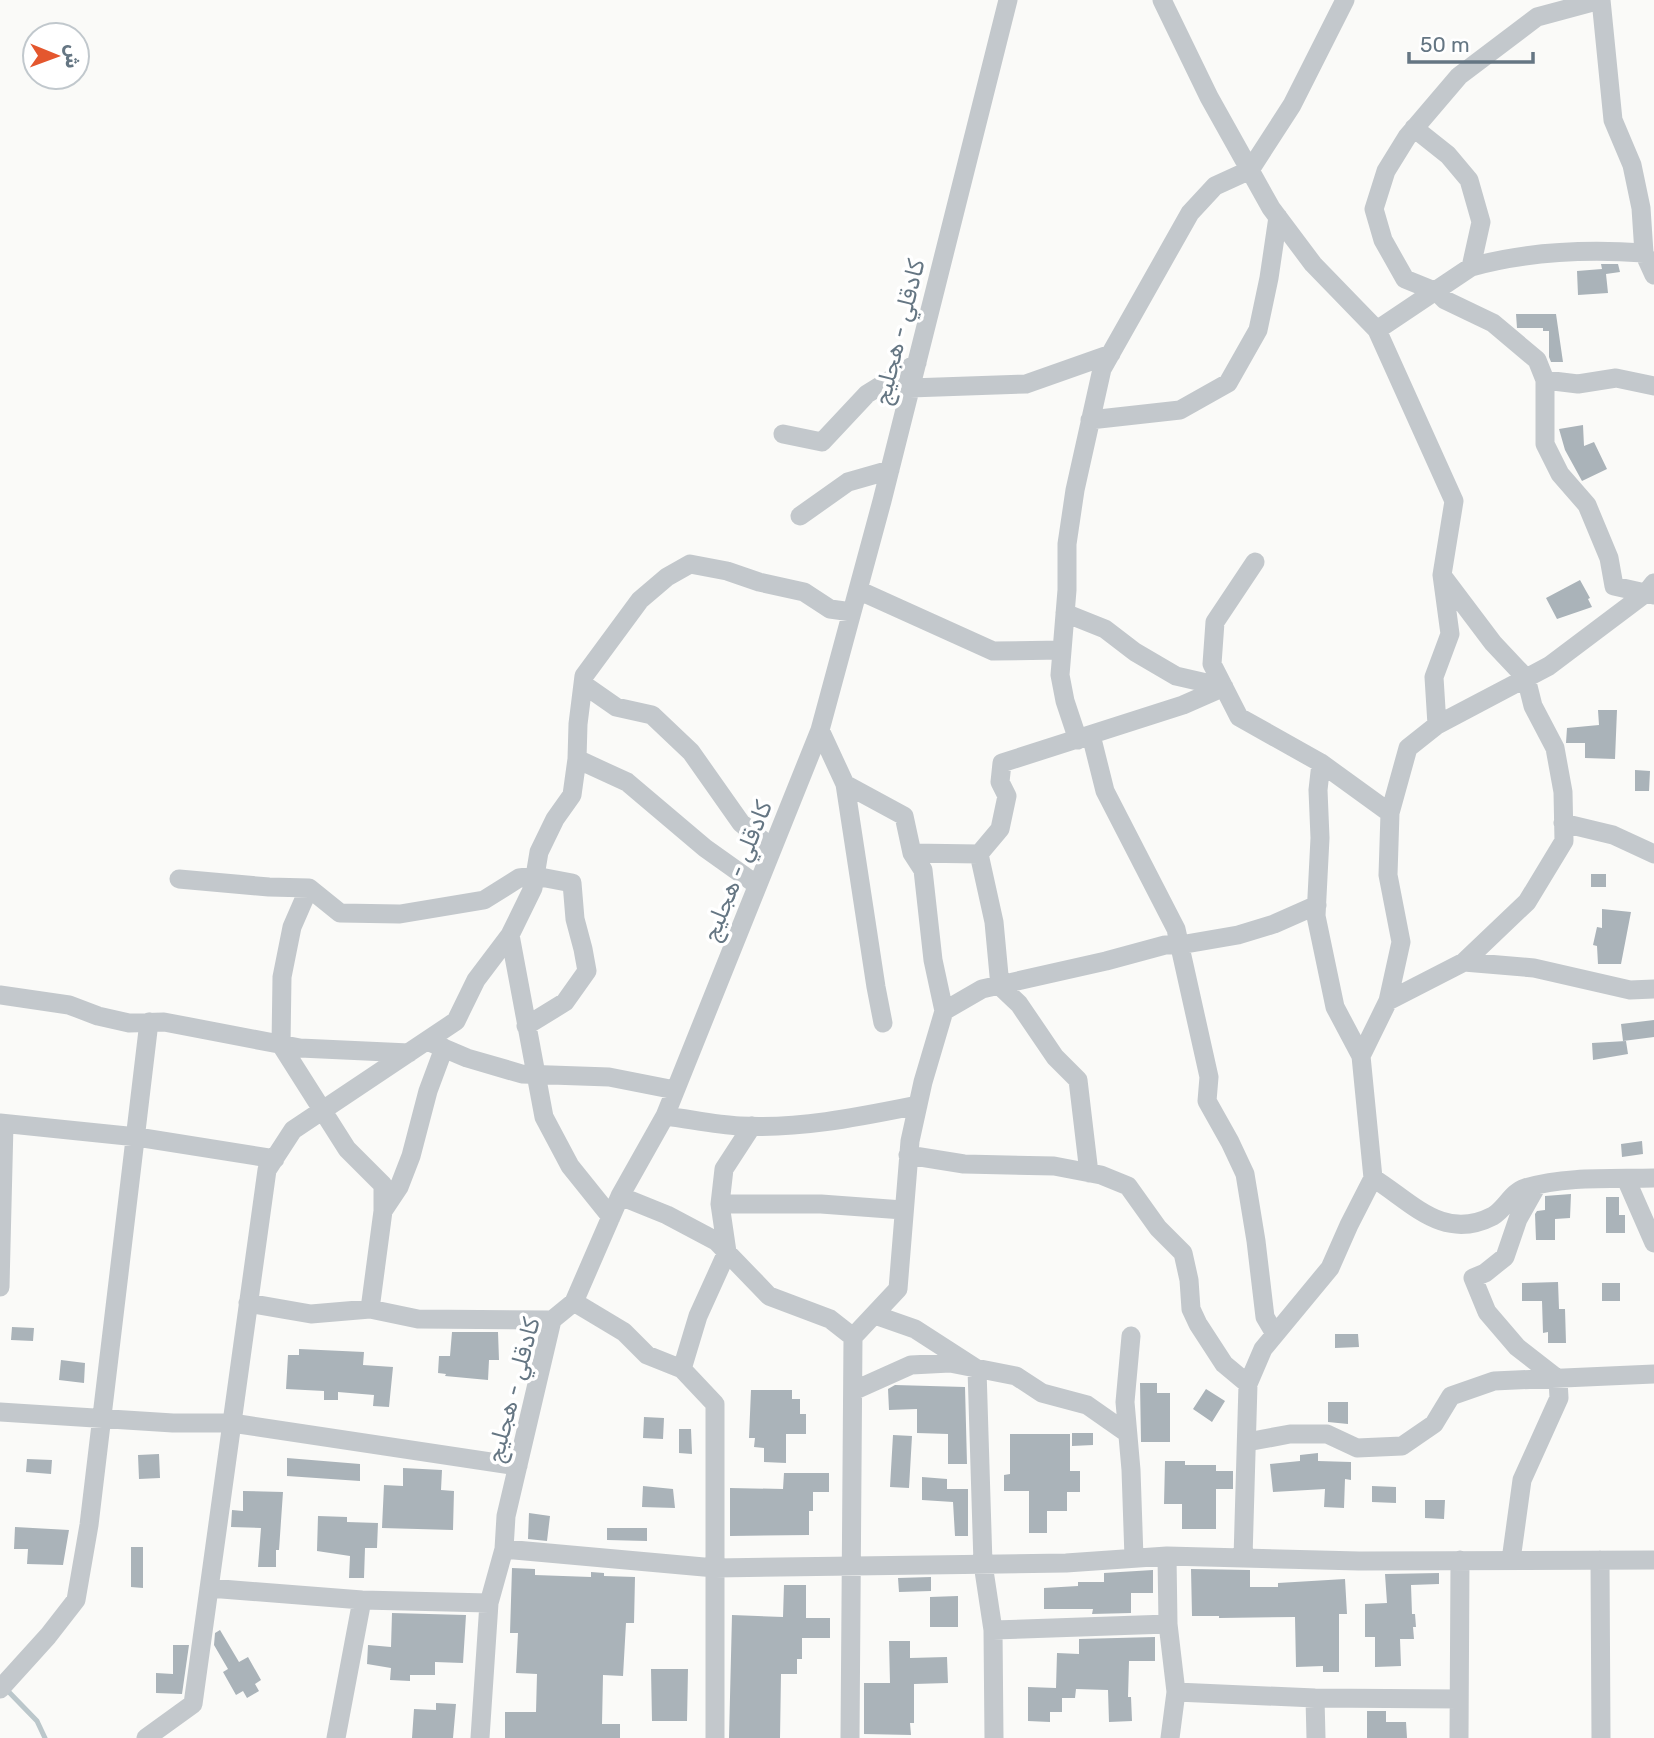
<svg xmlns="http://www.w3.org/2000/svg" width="1654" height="1738" font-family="Rubik,'Noto Naskh Arabic',sans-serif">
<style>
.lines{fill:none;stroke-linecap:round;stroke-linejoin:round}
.stream{stroke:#bbc7cb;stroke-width:5}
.building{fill:#aab3b9}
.minor{stroke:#c3c8cc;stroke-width:19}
.labels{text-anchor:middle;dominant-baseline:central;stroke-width:7;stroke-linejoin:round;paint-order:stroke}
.street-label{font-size:23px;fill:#657683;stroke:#fff}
</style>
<rect width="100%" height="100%" fill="#fafaf8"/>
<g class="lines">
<path class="stream" d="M5,1688l32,33 8,17"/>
</g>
<path class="building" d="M1601,264h17l2,8 -14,2 2,19 -30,2 -1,-24 25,-2z
M1516,314h40l7,48h-12l-2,-5v-26h-6v-3h-26z
M1583,425l1,21 10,-4 13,27 -25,12 -17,-31 -6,-21z
M1580,580l10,18 -2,1 4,8 -35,12 -11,-21z
M1598,710h19l-2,49 -30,-1v-15h-19l1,-15 32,-3z
M1635,770l15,1 -1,20h-14z
M1591,874h15v13h-15z
M1602,909l29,3 -10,52h-23l-1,-18 -4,-1 4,-18 5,1z
M1654,1020v17l-31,4 -2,-17z
M1626,1041l2,13 -35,6 -1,-17z
M1642,1141l1,13 -21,3 -1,-13z
M1571,1194l-1,24 -15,1v21h-19l-1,-26 2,-3 8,-1v-14z
M1606,1197h13v18h6v18h-19z
M1558,1282l1,27h6l1,34h-18v-11l-5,1 -1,-32h-20v-18z
M1602,1283h18v18h-18z
M12,1327l22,1 -1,13 -22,-1z
M452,1332h46l1,28h-10l-1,20 -43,-4 1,-2 -8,-1 1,-17h11z
M1335,1334h23l1,13 -24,1z
M299,1349l65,3 -1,13 30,2 -4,40 -16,-1 1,-11 -36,-3v8h-14v-9l-38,-2 2,-34h11z
M61,1360l24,3 -1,20 -25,-3z
M1140,1383h17v10h13v49h-29z
M895,1385l70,2 2,77h-19v-30l-31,-1v-24l-28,1 -1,-21z
M1206,1389l19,12 -13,21 -19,-13z
M751,1390h41v9h8v15h6v20h-20v29l-22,-1v-14l-10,-1 1,-9h-6z
M1328,1402h20v22l-20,-2z
M644,1417l20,1 -1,21 -20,-1z
M679,1429h12l1,25 -13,-1z
M1072,1433h21v12l-21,1z
M1010,1434h60v37h10v21h-13v19h-20v22h-18v-42h-25v-16l6,-1z
M893,1435l19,1 -3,52 -19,-1z
M1318,1453v8l33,1v18l-6,-1 -1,29 -20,-1 1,-18 -52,3 -3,-28 30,-3v-6z
M159,1454l1,24 -21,1 -1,-24z
M287,1458l73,6v17l-73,-5z
M27,1459l25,1 -1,14 -25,-2z
M1165,1461h20v4h31v6h17v18h-17v40h-34v-25h-18z
M403,1468l39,2 -1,20 13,1 -1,39 -71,-2 2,-43 19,1z
M784,1473h45v19h-16v19h-4v24l-79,1v-48l53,1z
M922,1477l25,2v10h21v47h-13l-2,-34 -31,-2z
M643,1486l30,3 2,19 -33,-1z
M1372,1486l24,1v16l-24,-1z
M243,1491l40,1 -4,58h-3v17h-18l3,-39 -30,-1 1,-17 11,1z
M1425,1500h20l-1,19 -19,-1z
M529,1513l21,3 -3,25 -19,-2z
M318,1516l29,1v5l31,1 -1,25h-12l-1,30h-15l1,-22 -33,-5z
M15,1527l54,3 -6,35 -36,-1 1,-15h-14z
M607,1528h40v13l-40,-1z
M131,1547h12v41l-12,-1z
M512,1568l23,1v6l56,2v-5l13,1v3l31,1 -1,46h-8l-3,53 -20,-1 -1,49h18v14h-115v-26h31l1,-38 -21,-1 2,-40h-8z
M1191,1569l59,1v17h28v-4l67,-4 2,35h-8v58h-16v-6l-27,1 -1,-50 -76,1v-2h-27z
M1153,1570v23h-22v20l-39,1 1,-5h-49v-21l34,-2v-4h26v-9z
M1439,1573v11l-28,1 1,29h3l1,13h-3l1,12h-14l1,27 -26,1v-30h-10v-33l22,-1 -2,-29z
M931,1577v14l-32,1 -1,-14z
M784,1585h22v33h24v20h-28v21h-5v15h-16l-1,64h-51l3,-123 51,2z
M958,1596v31h-28v-30z
M392,1613l74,2 -3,48 -28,-1v13h-25v6l-20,-1 1,-12 -24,-4 1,-19 23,2z
M220,1630l19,32 9,-5 13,23 -6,4 4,7 -12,7 -4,-7 -7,4 -13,-23 5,-3 -14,-24 1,-12z
M1155,1637v24h-26l-1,36h3l1,24 -23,1 -1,-32 -32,-1 -1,9h-13v14h-12v10l-22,-1v-34l28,1 1,-35 22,1v-15z
M889,1641h21v17l37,-1 1,26 -34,1v39h-4l1,12 -47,-1v-51h26z
M173,1645h16l-7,49 -26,-1v-20l17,1z
M651,1669h37l-1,52h-35z
M436,1703l20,1 -3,34h-41l2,-29 22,1z
M1367,1711h19v11h20l1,16h-40z"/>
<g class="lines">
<path class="minor" d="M1162,0l47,97 62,111 42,56 64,66 77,171 -12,74 8,59 -16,43 3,48
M1600,0l-63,17 -78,59 -52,61 -21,34 -12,38 9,31 22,39 32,13 8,8 48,23 44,37 8,20v64l15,30 27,31 22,53 5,28 40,9
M1601,0l12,120 19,45 9,43 3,45 10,22
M1471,267c57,-16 114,-18 173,-14
M1377,330l94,-63 10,-45 -12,-42 -21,-25 -34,-27
M1545,380l33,4 38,-6 38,8
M910,388l116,-4 85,-30
M1090,420l90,-10 48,-27 30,-53 11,-52 9,-61
M783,434l39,8 45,-48 50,-31
M800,516l48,-34 42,-12
M1255,562l-40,60 -3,42 27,53 82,46 69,50
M1444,578l49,65 33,35 7,28 22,42 8,44 1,49 -37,61 -63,60
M858,590l135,61 69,-1
M1065,613l40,16 30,23 41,24 48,11
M583,684l33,23 36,8 39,37 50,71 31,25
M820,730l25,54 31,203 7,36
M1091,735l14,56 71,138 33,148 -2,24 23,41 15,32 11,67 9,76 10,17
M1078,740l-13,-39 -5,-26 7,-85v-46l8,-54 27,-121 88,-156 25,-27 35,-16 42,-65 53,-105
M577,759l50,23 78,66 52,37
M1321,763l-3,27 2,48 -4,78 19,91 26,49
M845,784l59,32 8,37 11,17 10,90 11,51
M1563,823l50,12 41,19
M912,853l67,1
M179,879l90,8 40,1 31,25 60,1 84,-14 35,-22 16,-2 37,7 3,36 8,30 4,22 -22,31 -39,24
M309,888l-17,39 -10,50 -1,68 66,104 36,36v26l-13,98
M510,935l34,182 26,49 41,51
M0,995l69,10 29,11 31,7 35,-1 136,26 109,5
M1388,1001l76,-39 70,6 96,22 24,-1
M427,1041l40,17 55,16 87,3 66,13
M665,1116c25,3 50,9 75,10 61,3 118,-9 178,-21
M0,1123l137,14 138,22
M908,1155l56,9 90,2 47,9 27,11 30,42 25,25 6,27 2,29 7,15 26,40 24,20
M1089,1173l-11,-93 -23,-23 -36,-53 -19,-18 -6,-64 -15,-68 21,-25 7,-33 -7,-14 2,-19 181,-58 41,-18
M1373,1178c39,24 70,64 120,38 12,-7 19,-24 32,-28 41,-12 87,-9 129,-10
M1626,1179l28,64
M620,1196l47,19 49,26 53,55 61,23 23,18
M720,1204h101l82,6
M383,1211l16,-24 12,-31 17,-65 16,-43
M0,1287l4,-163
M574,1302l50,30 23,23 35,14 33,35v334
M248,1303l63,11 59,-5 48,10 134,1
M875,1315l40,14 62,40 6,195 10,66 1,108
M1131,1336l-6,66 6,68 3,88
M682,1369l16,-53 29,-64 -7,-48 4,-35 28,-43
M853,1391l58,-26 39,-2 66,13 26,17 45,12 40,28
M0,1412l173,11h59l286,43
M1247,1442l43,-8h37l30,14 45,-2 32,-22 17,-28 43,-15 160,-7
M504,1549l211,19 351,-5 101,-7 192,5 295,-1
M1167,1556l1,68 8,68 -6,46
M1243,1558l5,-174 15,-35 67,-81 19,-43 24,-47 -12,-122 27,-55 13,-59 -13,-67 2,-62 18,-65 29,-23 112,-59 97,-73 8,-10
M1511,1560l11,-80 37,-82 -1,-19 -41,-32 -30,-35 -14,-34 12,-5 20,-16 13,-38 18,-32
M1600,1560l1,178
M209,1588l153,12 127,3
M993,1630l175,-6
M0,1689l48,-53 28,-36 13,-75 60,-503
M1176,1692l139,6 144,1
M1315,1698l1,40
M146,1738l47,-34 74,-534 26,-40 163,-109 20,-41 34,-45 23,-47 6,-36 16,-33 17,-24 5,-36 1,-35 6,-48 56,-76 27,-23 23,-13 37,7 32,11 45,10 26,17 22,3
M336,1738l26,-138
M480,1738l9,-135 15,-54 2,-33 46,-196 22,-18 46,-106 45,-80 155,-386 62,-229 126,-501
M850,1738l3,-401 45,-48 12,-148 13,-59 21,-71 38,-22 124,-28 59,-16h15l58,-10 36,-11 43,-19
M1459,1738l1,-178"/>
</g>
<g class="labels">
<g class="street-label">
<text transform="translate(899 332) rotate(-76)">كادقلي - هجليج</text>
<text transform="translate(737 871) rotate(-68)">كادقلي - هجليج</text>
<text transform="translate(513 1390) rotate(-75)">كادقلي - هجليج</text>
</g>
</g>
<g transform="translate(56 56) rotate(91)"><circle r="33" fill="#ffffff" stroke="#c1c8cd" stroke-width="2"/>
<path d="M0-5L12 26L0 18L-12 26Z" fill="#e4572e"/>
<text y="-10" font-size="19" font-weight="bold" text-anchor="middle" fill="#657683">ش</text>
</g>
<path d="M1409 52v10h124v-10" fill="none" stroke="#657683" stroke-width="3.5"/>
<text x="1420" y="52" font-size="21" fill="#657683" stroke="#ffffff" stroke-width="5" paint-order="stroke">50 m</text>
</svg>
